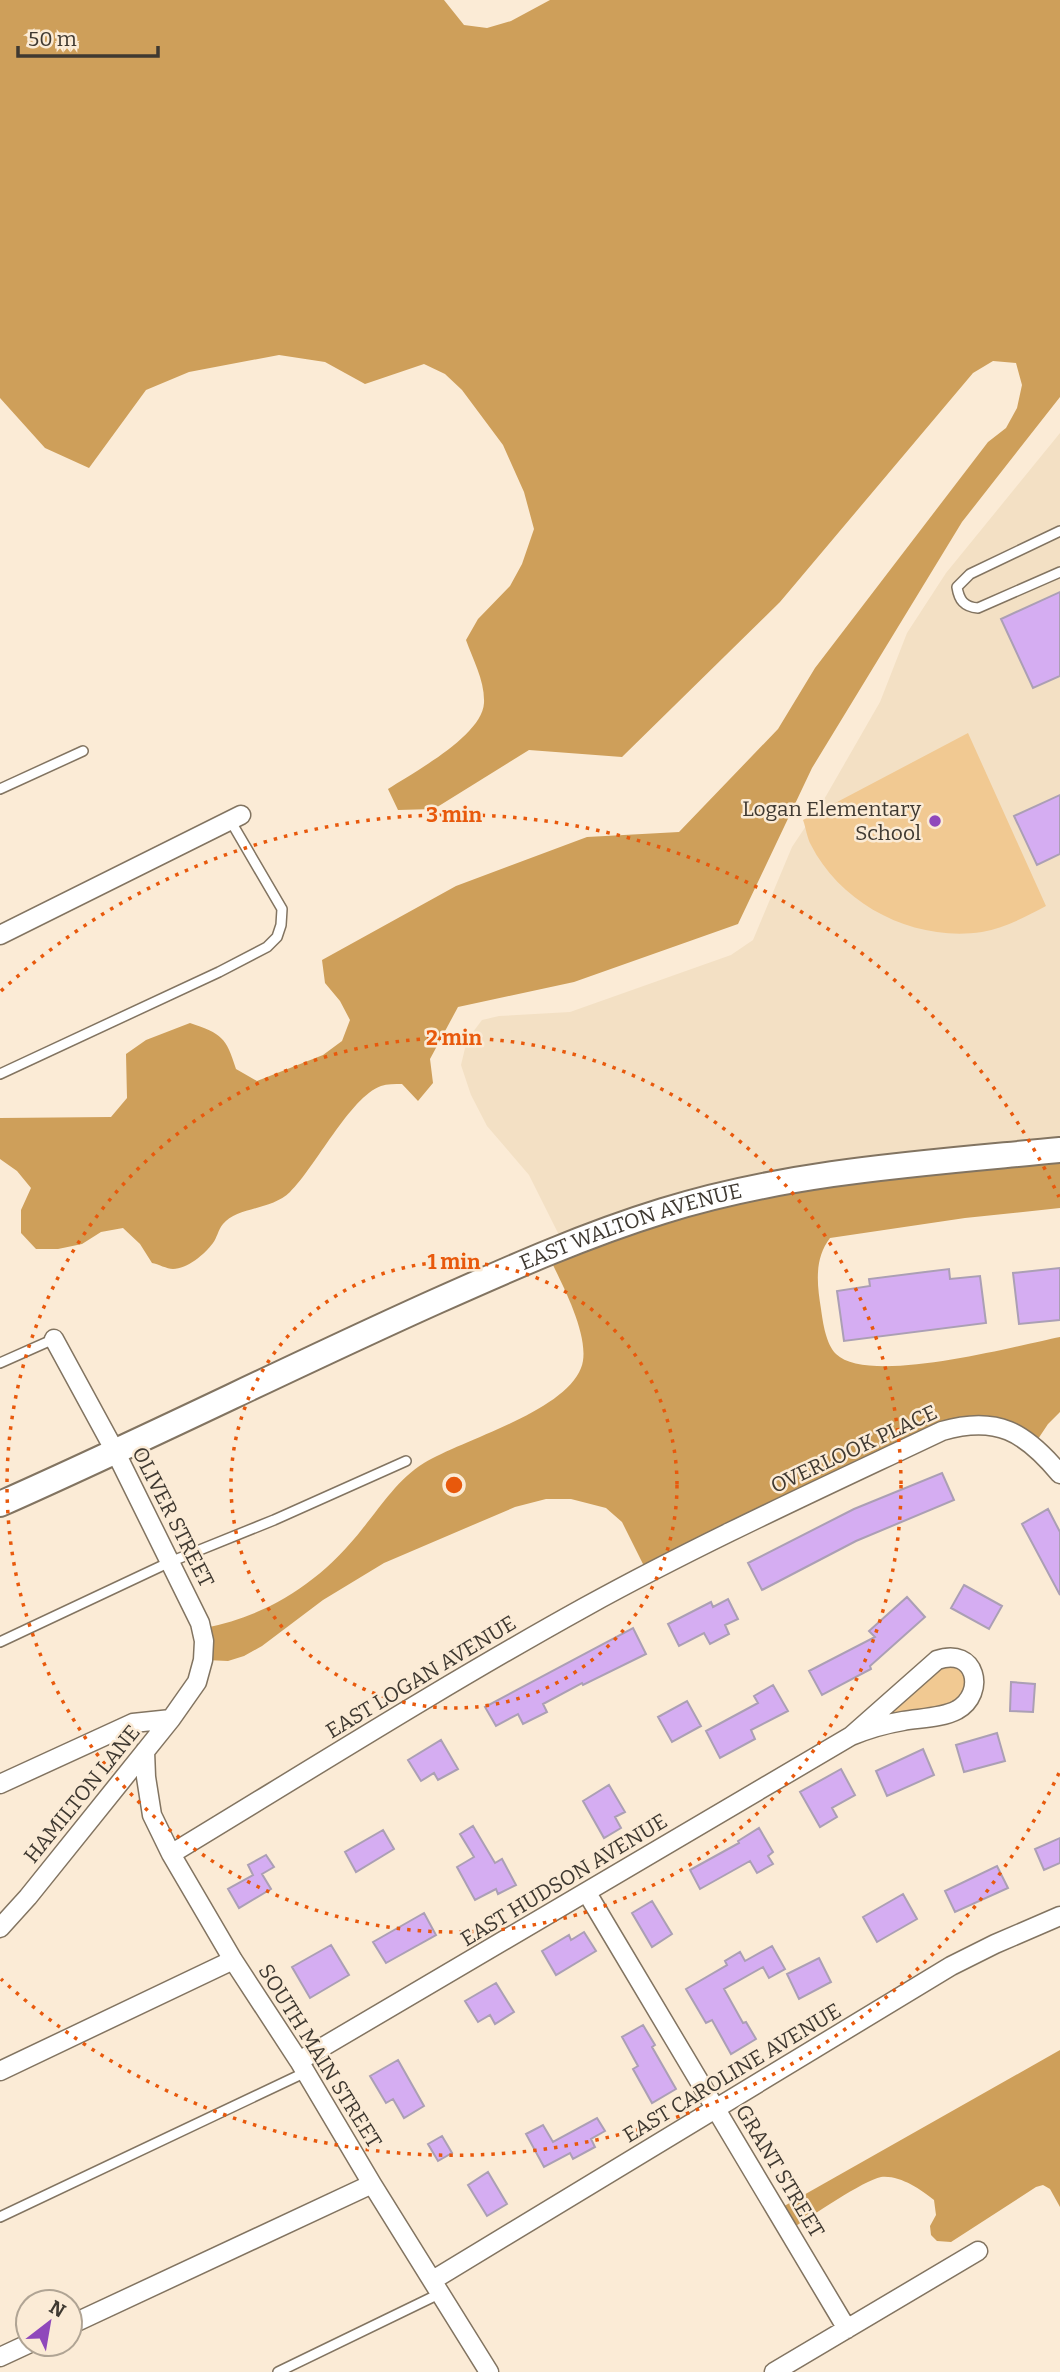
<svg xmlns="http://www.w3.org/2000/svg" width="1060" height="2372" font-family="Bitter,serif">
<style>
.built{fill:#f3e0c4}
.green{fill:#f1c992}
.forest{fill:#ce9f5a}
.building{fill:#d5adf2;stroke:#ab9fb4;stroke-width:2}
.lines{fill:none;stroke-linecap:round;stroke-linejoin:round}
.lane-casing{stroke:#827461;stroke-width:12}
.street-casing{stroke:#827461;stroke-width:21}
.secondary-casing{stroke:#827461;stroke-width:28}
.lane{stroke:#fff;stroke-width:9}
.street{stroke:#fff;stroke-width:18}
.secondary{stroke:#fff;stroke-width:24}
.ring{fill:none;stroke:#e8590c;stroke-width:3.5;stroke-dasharray:3.5 7}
.poi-dot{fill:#8f48bb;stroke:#fbebd6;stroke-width:2.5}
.labels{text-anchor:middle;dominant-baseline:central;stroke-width:5;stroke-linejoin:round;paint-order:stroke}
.poi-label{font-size:21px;fill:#3f3931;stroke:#fbebd6;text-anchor:end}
.street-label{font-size:21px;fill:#3f3931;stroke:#fbebd6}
.centre{fill:#e8590c;stroke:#fbebd6;stroke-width:3.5}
.ring-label{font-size:21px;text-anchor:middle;font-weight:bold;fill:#e8590c;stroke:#fbebd6;stroke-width:5;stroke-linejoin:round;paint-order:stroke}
</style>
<rect width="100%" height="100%" fill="#fbebd6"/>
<path class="built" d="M1060,433v716l-491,106 -40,-80 -42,-49 -16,-31 -10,-30 6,-25 15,-20 17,-4 71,-4 161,-57 22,-15 39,-93 34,-51 54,-94 27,-69 39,-60z"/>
<path class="green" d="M968,733l78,173c-21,11 -41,22 -64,26 -67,10 -140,-26 -171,-87 -4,-7 -5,-17 -8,-25z
M968,1664l1,35 -94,28 50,-58z"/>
<path class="forest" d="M0,0h444l20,25 23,3 24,-7 39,-21h510v397l-98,125 -150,246 -74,156 -164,58 -116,25 -28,52 3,24 -15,18 -16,-17c-7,0 -15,0 -21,2 -31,11 -66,82 -91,106 -18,18 -53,15 -67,32 -5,6 -6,14 -10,19 -8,11 -26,26 -40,26 -6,0 -15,-5 -21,-6l-12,-19 -17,-16 -22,4 -19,12 -24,5h-22l-15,-16v-23l10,-22 -14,-17 -17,-12v-41l111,-1 16,-19 -1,-44 20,-14 44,-17c32,11 36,14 46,46l21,12 66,-26 19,-14 8,-21 -10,-19 -15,-18 -3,-23 134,-74 131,-49 92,-5 99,-103 37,-61 173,-226 18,-14 11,-20 5,-23 -6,-22 -23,-2 -20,12 -193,229 -158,155 -93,-7 -95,59 -36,1 -10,-21c26,-17 94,-53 96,-86 1,-22 -11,-43 -18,-63l12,-21 32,-33 12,-22 12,-35 -10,-37 -21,-47 -41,-55 -17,-16 -21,-10 -59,20 -40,-22 -46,-7 -90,17 -43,18 -57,78 -44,-20 -45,-50z
M1060,1150v58l-95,10 -135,20c-16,21 -13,46 -9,71 2,14 5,35 15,45 33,32 179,-8 224,-17v75l-12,12 -14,21 -72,-20 -314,149 -26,-52 -16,-14 -35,-9h-25l-31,8 -131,56 -61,37 -61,46 -18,10 -16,5 -22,-1 -1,-32c65,-13 117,-47 158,-100 19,-23 35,-49 61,-65 40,-24 140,-51 157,-95 11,-27 -17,-80 -29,-105l158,-59z
M1060,2050v157l-10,-18 -7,-4 -7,2 -85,55 -14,-1 -6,-6 -1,-9 6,-11 -2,-15c-14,-11 -34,-25 -53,-23 -17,3 -72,41 -90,52l-12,-20z"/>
<path class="building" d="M1060,592v84l-27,12 -32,-69z
M1060,795v59l-23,11 -23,-49z
M1060,1268v52l-41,4 -6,-51z
M949,1269l1,10 30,-3 6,47 -142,18 -7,-50 33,-5 -1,-7z
M942,1473l12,27 -98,41 -94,49 -14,-27 106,-54z
M1048,1509l12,23v63l-38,-71z
M964,1585l38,21 -13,23 -38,-21z
M907,1597l18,20 -55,49 1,3 -49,26 -13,-24 66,-34 -6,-6z
M728,1599l10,20 -13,6 4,9 -19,10 -6,-11 -25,13 -11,-22 43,-22 2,5z
M633,1628l13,26 -63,31 -1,-2 -39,21 4,8 -24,12 -5,-10 -22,12 -11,-19z
M1011,1682l24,2 -2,28 -23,-1z
M773,1685l15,26 -37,19 4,9 -35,19 -14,-27 52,-28 -4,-7z
M687,1701l14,25 -29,16 -14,-25z
M997,1733l8,28 -41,11 -8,-27z
M441,1740l17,29 -20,11 -4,-7 -13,8 -13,-21z
M923,1749l11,26 -47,21 -11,-25z
M841,1769l14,26 -23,13 5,9 -17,10 -20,-35z
M609,1785l16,27 -10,5 6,11 -17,10 -21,-37z
M473,1826l22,37 7,-4 14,26 -18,9 -2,-5 -21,11 -18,-33 17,-10 -14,-23z
M759,1828l14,24 -5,4 5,8 -16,9 -7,-12 -50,28 -10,-19 49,-27 -1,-2z
M383,1830l11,19 -38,23 -11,-20z
M1060,1838v25l-16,7 -9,-21z
M266,1855l8,12 -12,7 9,15 -32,19 -11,-19 25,-14 -5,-10z
M997,1866l11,22 -53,24 -10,-21z
M903,1894l14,25 -40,23 -14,-25z
M652,1901l20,33 -20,13 -20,-34z
M424,1913l12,22 -50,28 -13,-21z
M584,1932l12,19 -40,24 -14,-24 27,-16 2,5z
M331,1945l18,30 -39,23 -18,-31z
M772,1946l13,23 -16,9 -6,-11 -39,22 19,34 3,-1 10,17 -25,15 -19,-34 -6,3 -20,-34 41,-24 -2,-4 15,-9 5,9z
M819,1958l12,24 -32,17 -12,-25z
M496,1983l18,29 -19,12 -5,-9 -12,7 -13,-21z
M643,2025l12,20 -3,2 24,42 -24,14 -19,-34 5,-3 -16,-29z
M398,2060l26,46 -20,12 -11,-19 -7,4 -16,-27z
M597,2118l8,13 -14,8 4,8 -22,12 -3,-6 -26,14 -18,-33 17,-9 10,17z
M442,2136l10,17 -14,8 -10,-17z
M488,2172l19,32 -20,12 -19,-31z"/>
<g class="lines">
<defs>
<path id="lane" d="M1060,531l-90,43 -13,13c2,13 7,20 21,21l82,-36
M0,789l83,-38
M0,1074l219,-102 48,-25 10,-10 4,-12 1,-16 -52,-89
M0,1363l54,-24
M0,1642l170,-80 104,-42 132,-59
M0,2217l306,-145
M278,2372l163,-79"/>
<path id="street" d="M0,935l241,-120
M145,1751l1,26 6,38 19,39 62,106 66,101 73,123 117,188
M0,1784l133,-61 38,-4
M171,1854c137,-83 273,-169 414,-247 116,-64 237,-119 357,-176 55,-16 83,1 118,43
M587,1893l260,436
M0,1928l28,-31 143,-178 26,-37 6,-22 1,-19 -4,-18 -84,-170 -62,-114
M299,2061l552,-325c17,-7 34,-12 52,-15 17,-3 39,-3 54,-11 30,-17 19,-64 -20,-50l-86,76
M0,2071l233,-111
M433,2280l518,-314 44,-22 65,-28
M70,2325l302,-141
M0,2357l28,-13
M774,2372l204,-121"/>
<g id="secondary">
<path id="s1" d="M0,1504c147,-65 290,-137 437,-203 74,-33 148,-66 226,-90 128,-40 264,-48 397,-61"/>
</g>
</defs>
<use href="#lane" class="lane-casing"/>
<use href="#street" class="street-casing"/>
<use href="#secondary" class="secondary-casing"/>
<use href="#lane" class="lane"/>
<use href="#street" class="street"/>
<use href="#secondary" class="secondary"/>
</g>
<g class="ring">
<circle cx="454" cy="1485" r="223"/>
<circle cx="454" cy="1485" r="447"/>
<path d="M1059 1773A670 670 0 0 1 1 1979M1 991A670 670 0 0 1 1059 1197"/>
</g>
<circle class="poi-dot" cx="935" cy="821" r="7"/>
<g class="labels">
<g class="poi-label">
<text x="921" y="809">Logan Elementary<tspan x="921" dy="24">School</tspan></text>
</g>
<g class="street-label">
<text stroke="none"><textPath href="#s1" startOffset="690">EAST WALTON AVENUE</textPath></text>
<text transform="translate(854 1449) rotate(-25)">OVERLOOK PLACE</text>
<text transform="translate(173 1517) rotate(63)">OLIVER STREET</text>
<text transform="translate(421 1677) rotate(-31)">EAST LOGAN AVENUE</text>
<text transform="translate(82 1794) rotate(-51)">HAMILTON LANE</text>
<text transform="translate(564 1880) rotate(-31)">EAST HUDSON AVENUE</text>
<text transform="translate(320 2056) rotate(58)">SOUTH MAIN STREET</text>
<text transform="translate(732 2073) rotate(-31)">EAST CAROLINE AVENUE</text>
<text transform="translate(780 2171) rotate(59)">GRANT STREET</text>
</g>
</g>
<circle cx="454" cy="1485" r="10" class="centre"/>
<g class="ring-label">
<text x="454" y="822">3 min</text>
<text x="454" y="1045">2 min</text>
<text x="454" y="1269">1 min</text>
</g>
<g transform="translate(49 2323) rotate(31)"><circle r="33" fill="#fbebd6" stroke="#b0a494" stroke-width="2"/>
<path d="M0-5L12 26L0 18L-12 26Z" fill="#8f48bb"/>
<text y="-10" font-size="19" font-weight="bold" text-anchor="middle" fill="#3f3931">N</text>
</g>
<path d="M18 46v10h140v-10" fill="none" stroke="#3f3931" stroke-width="3.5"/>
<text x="28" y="46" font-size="21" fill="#3f3931" stroke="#fbebd6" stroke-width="5" paint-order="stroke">50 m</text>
</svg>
